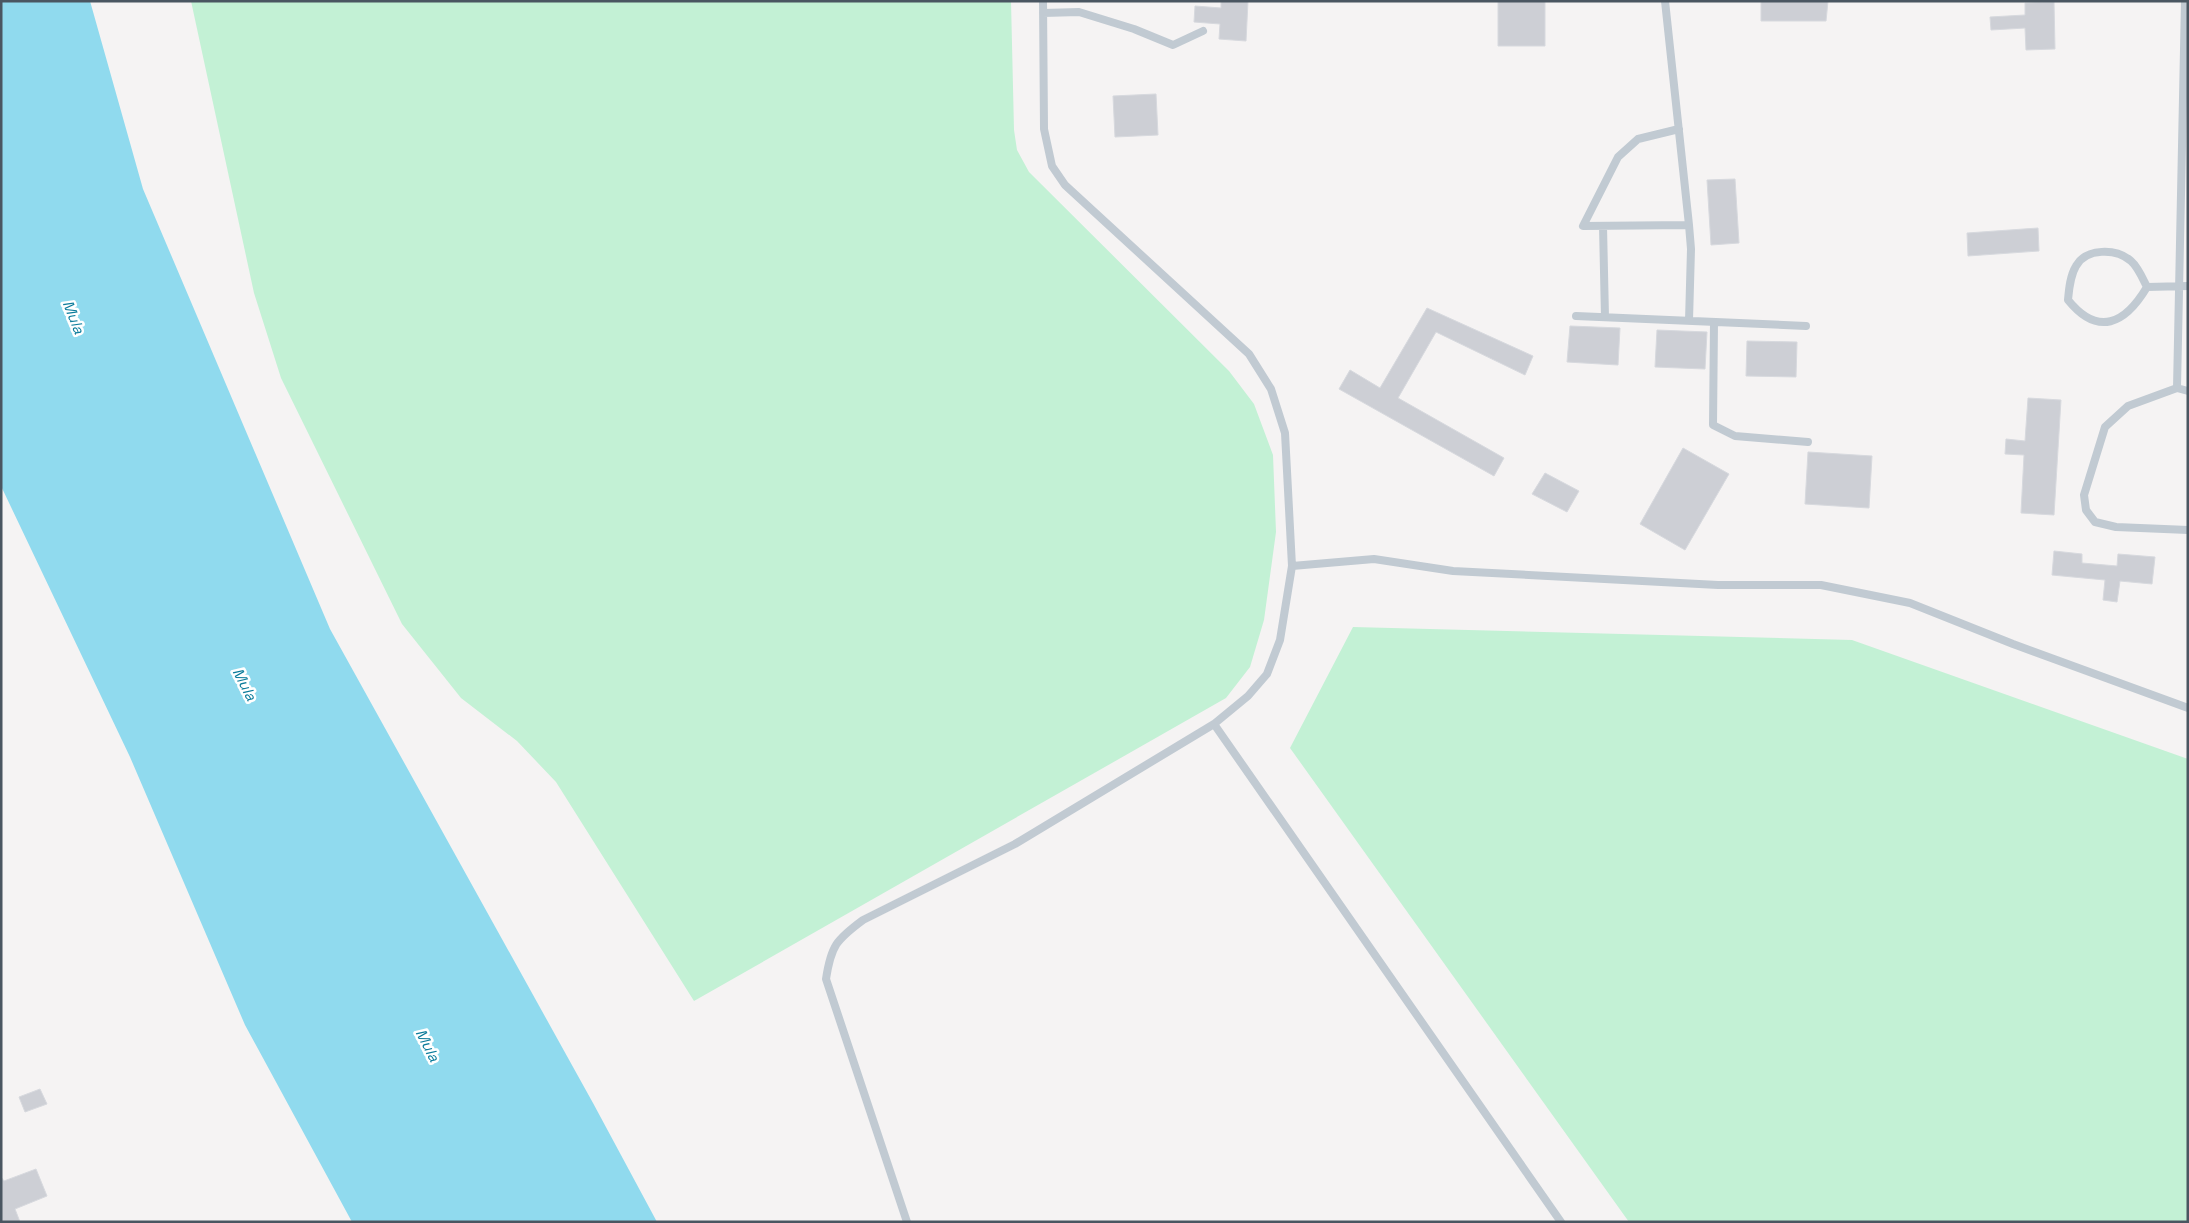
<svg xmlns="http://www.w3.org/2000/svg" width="2189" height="1223" font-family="'Space Grotesk',sans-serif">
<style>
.green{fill:#c3f1d5}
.water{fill:#90daee}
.building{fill:#cdcfd5;stroke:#d7d9de}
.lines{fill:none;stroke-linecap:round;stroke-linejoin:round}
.lane{stroke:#c1cad2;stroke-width:8}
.labels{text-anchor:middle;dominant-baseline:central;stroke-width:5;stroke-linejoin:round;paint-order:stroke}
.water-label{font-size:15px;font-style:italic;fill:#0c7c9b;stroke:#fff}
</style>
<rect width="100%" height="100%" fill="#f5f3f3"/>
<path class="green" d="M191,1h820l3,129 3,20 12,22 200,199 25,33 19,51 3,77 -12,88 -14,47 -24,31 -532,303 -138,-219 -39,-41 -56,-43 -59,-74 -121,-246 -27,-85z
M1353,627l499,13 336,119v463h-559l-339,-474z"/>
<path class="water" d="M1,1h89l53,188 187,440 263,474 64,119h-305l-107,-197 -115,-268 -129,-271z"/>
<path class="building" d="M1221,1h27l-2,40 -27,-2 1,-15 -26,-2 1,-16 26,2z
M1498,1h47v45h-47z
M1761,1h67l-2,20h-65z
M2054,2l1,47 -29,1 -1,-22 -34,2 -1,-13 35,-2v-12z
M1156,94l2,41 -43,2 -2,-41z
M1735,179l4,64 -28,2 -4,-65z
M2038,228l1,23 -71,5 -1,-23z
M1427,308l106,48 -8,19 -89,-43 -38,66 106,60 -10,18 -155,-87 11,-19 30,18z
M1570,326l50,2 -2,37 -51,-3z
M1657,330l50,2 -2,37 -50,-2z
M1747,341l50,1 -1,35 -50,-1z
M2028,398l33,2 -7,115 -33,-2 3,-58 -19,-1 1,-15 19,2z
M1683,448l46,26 -44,76 -45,-26z
M1808,452l64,4 -3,52 -64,-4z
M1545,473l34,18 -12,21 -35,-18z
M2054,551l28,3v9l35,3 1,-12 37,3 -3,27 -32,-3 -3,21 -14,-2 2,-20 -53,-5z
M40,1089l7,15 -22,8 -6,-15z
M36,1169l11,27 -32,13 5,13h-19v-45l3,4z"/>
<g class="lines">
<path class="lane" d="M1665,1l24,224 2,24 -2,72
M1043,13l36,-1 55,17 39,16 30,-14
M1679,129l-41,10 -20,18 -35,69 106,-1
M1603,226l2,91
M2147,287c-22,37 -49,50 -79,13 1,-11 2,-24 8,-34 10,-18 40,-18 55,-5 7,6 12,18 16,26l41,-1
M1576,316l230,10
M1714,322l-1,103 22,11 73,6
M2177,388l8,-387
M2188,391l-11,-3 -49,18 -23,21 -21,68 2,15 9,12 21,5 72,3
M1292,566l82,-7 79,12 265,14h103l89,18 103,41 175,64
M1214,724l347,498
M907,1222l-81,-243c5,-33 10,-39 37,-59l152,-76 199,-120 34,-28 19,-22 13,-34 12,-74 -7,-133 -14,-44 -22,-35 -184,-169 -13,-19 -8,-37 -1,-128"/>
</g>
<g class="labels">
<g class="water-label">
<text transform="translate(74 317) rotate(68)">Mula</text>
<text transform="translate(245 684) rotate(63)">Mula</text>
<text transform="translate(428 1045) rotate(63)">Mula</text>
</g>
</g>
<rect width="2189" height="1223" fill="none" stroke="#4a5661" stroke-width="5"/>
</svg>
